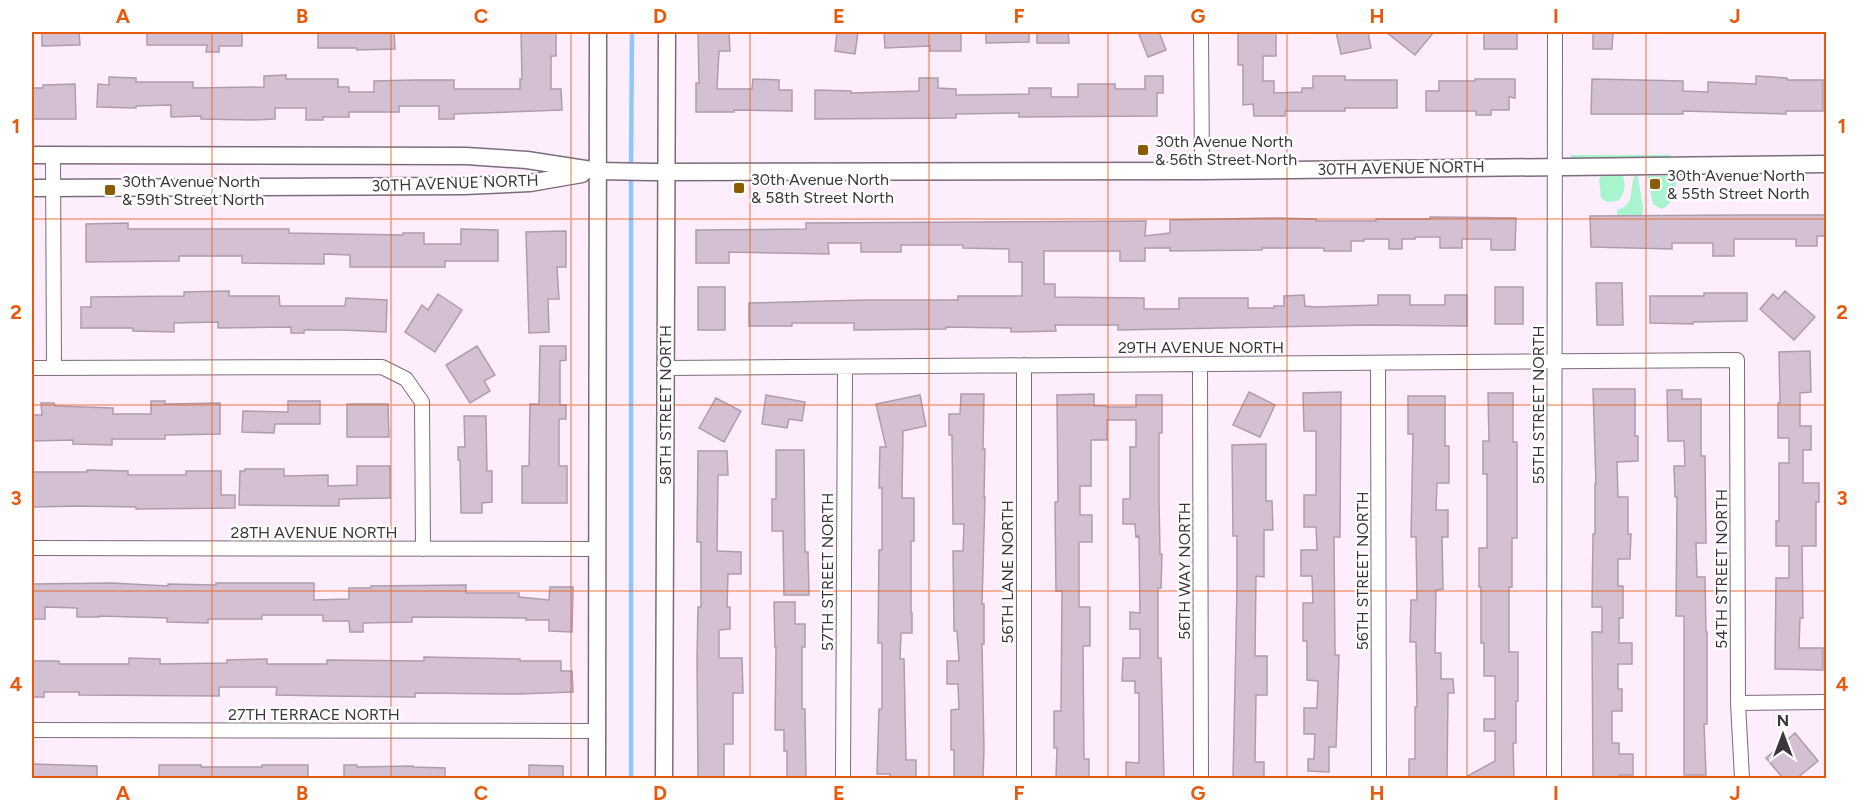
<svg xmlns="http://www.w3.org/2000/svg" width="1858" height="810" font-family="Figtree,sans-serif">
<style>
.green{fill:#a7f4ce}
.lines{fill:none;stroke-linecap:round;stroke-linejoin:round}
.stream{stroke:#8fc6fd;stroke-width:4.5}
.building{fill:#d4c0d3;stroke:#ae9cae;stroke-width:1.5}
.minor-casing{stroke:#7c6b7b;stroke-width:16}
.tertiary-casing{stroke:#7c6b7b;stroke-width:19}
.minor{stroke:#fff;stroke-width:14}
.tertiary{stroke:#fff;stroke-width:16}
.grid{fill:none;stroke:#e8590c;stroke-width:1.5;stroke-opacity:0.55}
.poi-dot{fill:#8b5c01;stroke:#fff;stroke-width:2}
.labels{text-anchor:middle;dominant-baseline:central;stroke-width:4.5;stroke-linejoin:round;paint-order:stroke}
.poi-label{font-size:16px;fill:#3d353c;stroke:#fff;text-anchor:start}
.street-label{font-size:16px;fill:#3d353c;stroke:#fff}
.neatline{fill:none;stroke:#e8590c;stroke-width:2}
.grid-label{font-size:20px;text-anchor:middle;font-weight:bold;fill:#e8590c}
</style>
<rect width="100%" height="100%" fill="#feeefd"/>
<path class="green" d="M1572,155h99l-1,3 -96,1 -4,-2z
M1635,175l3,2 5,31 -2,16 -24,-8v-6c20,-6 11,-20 18,-35z
M1601,176h22c3,8 2,19 -5,25l-11,1 -6,-4 -2,-18z
M1647,176h31c-3,11 -4,30 -17,33l-8,-5z"/>
<g class="lines">
<path class="stream" d="M631,167l1,-135
M631,778v-603"/>
</g>
<path class="building" d="M42,32h37l1,13 -38,1z
M147,32h95v14h-23v6h-13l1,-7h-60z
M318,32h76l1,17 -38,1v-2h-39z
M521,32h35v24h-5v33h10l1,21 -108,4v5h-15v-13h-40v6h-50v5h-26v3h-17v-12h-31v11l-23,1 -51,-1v-3l-30,1v-12l-35,1v2l-39,-1 1,-23 11,1v-8l27,1v4h57v6l71,-1v-11l22,-1v4h52v8h11v5h25v-11l40,-1h40v9h66v-10h2z
M698,32h31l1,19h-11l-2,38h35l1,-10 26,1v10h13v21l-58,-1v2h-38v-29h3z
M837,32h21l-3,22 -20,-3z
M884,32h77v19h-31v-5l-45,2z
M986,32h43v10l-43,1z
M1037,32h31l1,11h-32z
M1138,32h21l7,18 -18,7z
M1238,32h38v24h-13v25h11v12l28,-1v-4h11v-12h32v4h52v28h-52v3h-60v5h-31l-1,-12 -10,1v-40h-5z
M1336,32h32l3,16 -30,6z
M1386,32h48l-19,23z
M1484,32h33v17h-33z
M1593,32h20l-1,17h-19z
M1145,76h18v17h-6v23l-138,1v-4l-63,1v4l-141,1v-29l36,1v2l68,-2v-13h19v10l18,1v6l73,-1v-6h22v9h27v-13h37v5h30z
M1756,76l31,2v2h36v31h-37v3l-103,-3v3h-92l1,-35 91,2v10l25,1v-10l48,2z
M1475,79h40v19l-6,-1v13h-18v5h-15v-4h-50v-20h13v-10h36z
M75,84l1,35h-44v-31h11v-3z
M1745,215h82v21h-10v10h-21v-7h-62v17h-21v-13h-41v6l-81,-2 -1,-31z
M1430,217l86,1 -1,32h-24v-11h-29v9h-22v-11h-25v2h-13v10h-13v-10h-25v2h-13v10h-27v-3h-62v2l-92,1v-3h-25v13h-25v-10h-76v33h11v13l89,1v11h35v-11h69v10h26v-2h10v-10l20,-1 1,11 10,1 63,-2v-10h32v10h35v-10h22v31l-97,-1 -252,5v-5h-63l1,6 -45,1v-4l-65,-1v2l-92,1v-7h-62v3h-43v-23l116,-3h93v-4h64v-34h-13v-13l-46,-1v-3h-62v7h-40v-9h-33l1,11 -100,-2v11h-33v-33l110,-1v-6l340,-2 -1,15 25,-3v-13l108,-2 38,1v2h60v-2h54z
M128,223v6h161v4l114,2v-2h21v11h37v-15l37,1v31h-53v6h-95v-12l-26,-1v10l-82,-1v-7h-63v5l-93,1v-38z
M566,231v36h-9l2,32h-11l1,33 -20,1 -3,-101z
M1596,283h26l1,42h-26z
M698,287h27v43h-27z
M1495,287h28v37h-28z
M229,291v5h50l1,10h65l1,-8 41,2 -1,32 -42,-2h-40v3h-13v-6l-73,1v-6l-44,1v9l-41,-1v-3h-52v-21h10v-10l93,-1v-4z
M1785,291l30,26 -21,23 -34,-31 13,-15 5,5z
M1704,293h43v28l-54,1v2l-43,-1v-27h54z
M438,294l24,16 -27,42 -30,-20 17,-27 6,5z
M477,346l18,29 -11,6 6,10 -20,12 -24,-38z
M540,346h26v14l-6,1v44h6v14h-7v47h8v37h-45v-37h7l1,-62h9z
M1810,351l1,41 -11,1v33h11v24h-8v33h16v19h-3v44h-14l1,72h-3l-1,30h24v22l-48,-1 1,-91h13v-32h-13v-25h3v-58h10v-25h-11v-35h2l-1,-51z
M1593,389h42v47h3v25l-21,1 1,35h10v37h3l-1,25h-12v27h5v32h-4v25h13v21h-14v25h4v22h-10v32h7v11h14v21h-14v3h-26l-1,-146h10v-25h-10l1,-73h2v-50h1z
M1667,390h15v9h19v57h4l1,87h-10l1,34h8l1,55h1v92h-3l2,51h-22v-159h-8l1,-119h-2l-1,-31h11l-1,-25h-16z
M1249,392l26,13 -15,32 -27,-12z
M1341,392l-1,145h-6l1,118h4l-3,92h-7v25l-21,-1v-12h6l1,-25h-11v-26h13l1,-27 -11,-1v-39h-4v-38h10l-1,-27h-11v-26h16l-1,-23h-12v-32h12v-64h-12l-1,-38z
M1488,393h25v49h4v96h-5v49h-3v65h9v49h-2v42h-3l1,35h-50l31,-17v-30h-11v-12h11v-43h-11v-33h-3v-56h-2v-39h8v-74h-4v-33h6z
M961,394h23l-1,55h2l-1,48h1l-3,107h2v40h-2l2,106 -1,28h-29v-28h-3v-40l8,-1 -1,-25h-11v-23h12l-2,-30h-3l-1,-80h10l1,-27h-11l-1,-89h-3v-21h11z
M1094,394v12h13v1h29v-12h26v38h-3v66l1,55h2l-1,34h-3v70h3l3,120h-38v-16l13,1v-70h-4v-12h-13l1,-23h17v-29h-10v-17l10,1 -1,-77 -3,1 -1,-13h-12v-25h7v-52h6v-27h-29v20h-16v46h-11v29h12v27h-13v65h11v39h-7l1,113h5v19h-33l1,-30h-3v-37h7l1,-120h-6l-1,-89h3l-1,-107z
M766,395l39,7 -3,19 -13,-2 -2,9 -25,-4z
M920,395l6,31 -23,5 -1,67h12v43h-3v72h1v20h-11l-1,26h4l2,101h10v18h-26v-4h-13l2,-65h3v-66h-4l1,-93h3v-62h-3l1,-41h6l-10,-43z
M1408,396h37v50h4v37h-12l-1,27h12v27h-6l1,52 -7,1 -1,63h6v26h12l1,14h-6l-1,85h-38v-19h6v-52h2l-1,-65h-6l1,-42h6l-1,-63h-5l2,-103h-5z
M716,398l25,13 -17,31 -25,-14z
M151,401h14v3l55,-1v31l-55,1v4h-53v6l-39,-1v-4l-41,1v-26h10l-1,-12h13l1,3 58,2v6h38z
M288,401h32v23h-45l-1,9 -32,-1 1,-21 45,1z
M347,404h41l1,33h-42z
M464,416h22l1,55h5v31l-10,1v10h-21l-1,-53h-2v-13h7z
M1266,444v57h6l1,29h-9v47l-8,-1 -1,80h12v39h-11l-1,67h9v16h-31l4,-190v-52h-4l-1,-91z
M776,450h28l1,102h3l1,43h-25l-1,-64h-11v-32h4z
M698,451h29l1,24h-10l-1,76 24,1v22h-13l-1,33h3v22l-11,1v28h23l1,35h-10v51h-9v34h-26l-1,-120 1,-51h3v-65h-4z
M357,466h33v32l-51,1v7l-100,-1 1,-34h5v-2h39v7l44,-1v11l29,-1z
M87,470l41,1v4h58v-4h35v24h14v13l-99,1v-2l-58,-1 -46,1v-35h55z
M111,583l57,3v-2l48,1v-2h98v17l35,-1v-11h22v-2l95,-1v8h53v4l30,3 1,-13h23l-1,45 -23,-1v-11h-23v-2l-114,-1v5l-49,1v9h-13l-1,-11h-26v-6h-61v4h-54v4l-41,-1v-4l-68,-2v1h-22v-9l-32,-1v12h-13v-35z
M774,602h21v22h10v23h-3v62h3l1,69h-19v-27h-3v-21h-9l1,-83h-1z
M424,657l96,2v2h41v10h11l1,21 -54,2 -104,-1v4l-88,-1 -51,-1 1,-8h-58v9l-140,-1v-3h-35v5h-12v-36h27v3h70v-6l31,1v5l67,-1v-3l40,-1v5h60v-4l97,1z
M1795,733l23,28 -21,17h-14l-17,-20z
M32,764l65,2v12h-65z
M159,765h42v2h61v-2h46v13h-149z
M344,765h13v2l56,-1v1l32,1v10h-101z
M529,765l34,1v12h-34z"/>
<g class="lines">
<defs>
<path id="minor" d="M1201,32l1,139
M53,155l1,213
M1378,363l1,415
M1200,364l1,414
M1024,365v413
M32,368l350,-1 24,12 16,23 1,147
M664,368l1073,-8 1,343 4,75
M32,548l565,1
M1738,703l88,-1
M32,730l565,1
M843,778l2,-411
M1554,778l1,-746"/>
<path id="tertiary" d="M32,155l434,1 61,4 71,11 53,1 551,-1 624,-7
M32,188l432,-2 66,-3 52,-9
M597,778l1,-746
M664,778l3,-746"/>
</defs>
<use href="#minor" class="minor-casing"/>
<use href="#tertiary" class="tertiary-casing"/>
<use href="#minor" class="minor"/>
<use href="#tertiary" class="tertiary"/>
</g>
<path class="grid" d="M212,32v746M391,32v746M571,32v746M750,32v746M929,32v746M1108,32v746M1287,32v746M1467,32v746M1646,32v746M32,219h1794M32,405h1794M32,591h1794"/>
<g class="poi-dot">
<rect x="1137" y="144" width="12" height="12" rx="3"/>
<rect x="1649" y="178" width="12" height="12" rx="3"/>
<rect x="733" y="182" width="12" height="12" rx="3"/>
<rect x="104" y="184" width="12" height="12" rx="3"/>
</g>
<g class="labels">
<g class="poi-label">
<text x="1155" y="141">30th Avenue North<tspan x="1155" dy="18">&amp; 56th Street North</tspan></text>
<text x="1667" y="175">30th Avenue North<tspan x="1667" dy="18">&amp; 55th Street North</tspan></text>
<text x="751" y="179">30th Avenue North<tspan x="751" dy="18">&amp; 58th Street North</tspan></text>
<text x="122" y="181">30th Avenue North<tspan x="122" dy="18">&amp; 59th Street North</tspan></text>
</g>
<g class="street-label">
<text transform="translate(1401 168) rotate(-1)">30TH AVENUE NORTH</text>
<text transform="translate(455 183) rotate(-2)">30TH AVENUE NORTH</text>
<text x="1201" y="347">29TH AVENUE NORTH</text>
<text transform="translate(665 405) rotate(-90)">58TH STREET NORTH</text>
<text transform="translate(1538 405) rotate(-90)">55TH STREET NORTH</text>
<text x="314" y="532">28TH AVENUE NORTH</text>
<text transform="translate(1721 569) rotate(-90)">54TH STREET NORTH</text>
<text transform="translate(1184 571) rotate(-90)">56TH WAY NORTH</text>
<text transform="translate(1362 571) rotate(-90)">56TH STREET NORTH</text>
<text transform="translate(827 572) rotate(-90)">57TH STREET NORTH</text>
<text transform="translate(1007 572) rotate(-90)">56TH LANE NORTH</text>
<text x="314" y="714">27TH TERRACE NORTH</text>
</g>
</g>
<rect width="1858" height="810" fill="none" stroke="#ffffff" stroke-width="66"/>
<g transform="translate(1783 735)" stroke="#ffffff" stroke-width="4.5" paint-order="stroke">
<path d="M0-4.5L10 22L0 15L-10 22Z" fill="#3d353c"/>
<text y="-9" font-size="16" font-weight="bold" text-anchor="middle" fill="#3d353c">N</text>
</g>
<rect x="33" y="33" width="1792" height="744" class="neatline"/>
<g class="grid-label">
<text x="123" y="23">A</text>
<text x="302" y="23">B</text>
<text x="481" y="23">C</text>
<text x="660" y="23">D</text>
<text x="839" y="23">E</text>
<text x="1019" y="23">F</text>
<text x="1198" y="23">G</text>
<text x="1377" y="23">H</text>
<text x="1556" y="23">I</text>
<text x="1735" y="23">J</text>
<text x="16" y="133">1</text>
<text x="1842" y="133">1</text>
<text x="16" y="319">2</text>
<text x="1842" y="319">2</text>
<text x="16" y="505">3</text>
<text x="1842" y="505">3</text>
<text x="16" y="691">4</text>
<text x="1842" y="691">4</text>
<text x="123" y="800">A</text>
<text x="302" y="800">B</text>
<text x="481" y="800">C</text>
<text x="660" y="800">D</text>
<text x="839" y="800">E</text>
<text x="1019" y="800">F</text>
<text x="1198" y="800">G</text>
<text x="1377" y="800">H</text>
<text x="1556" y="800">I</text>
<text x="1735" y="800">J</text>
</g>
</svg>
